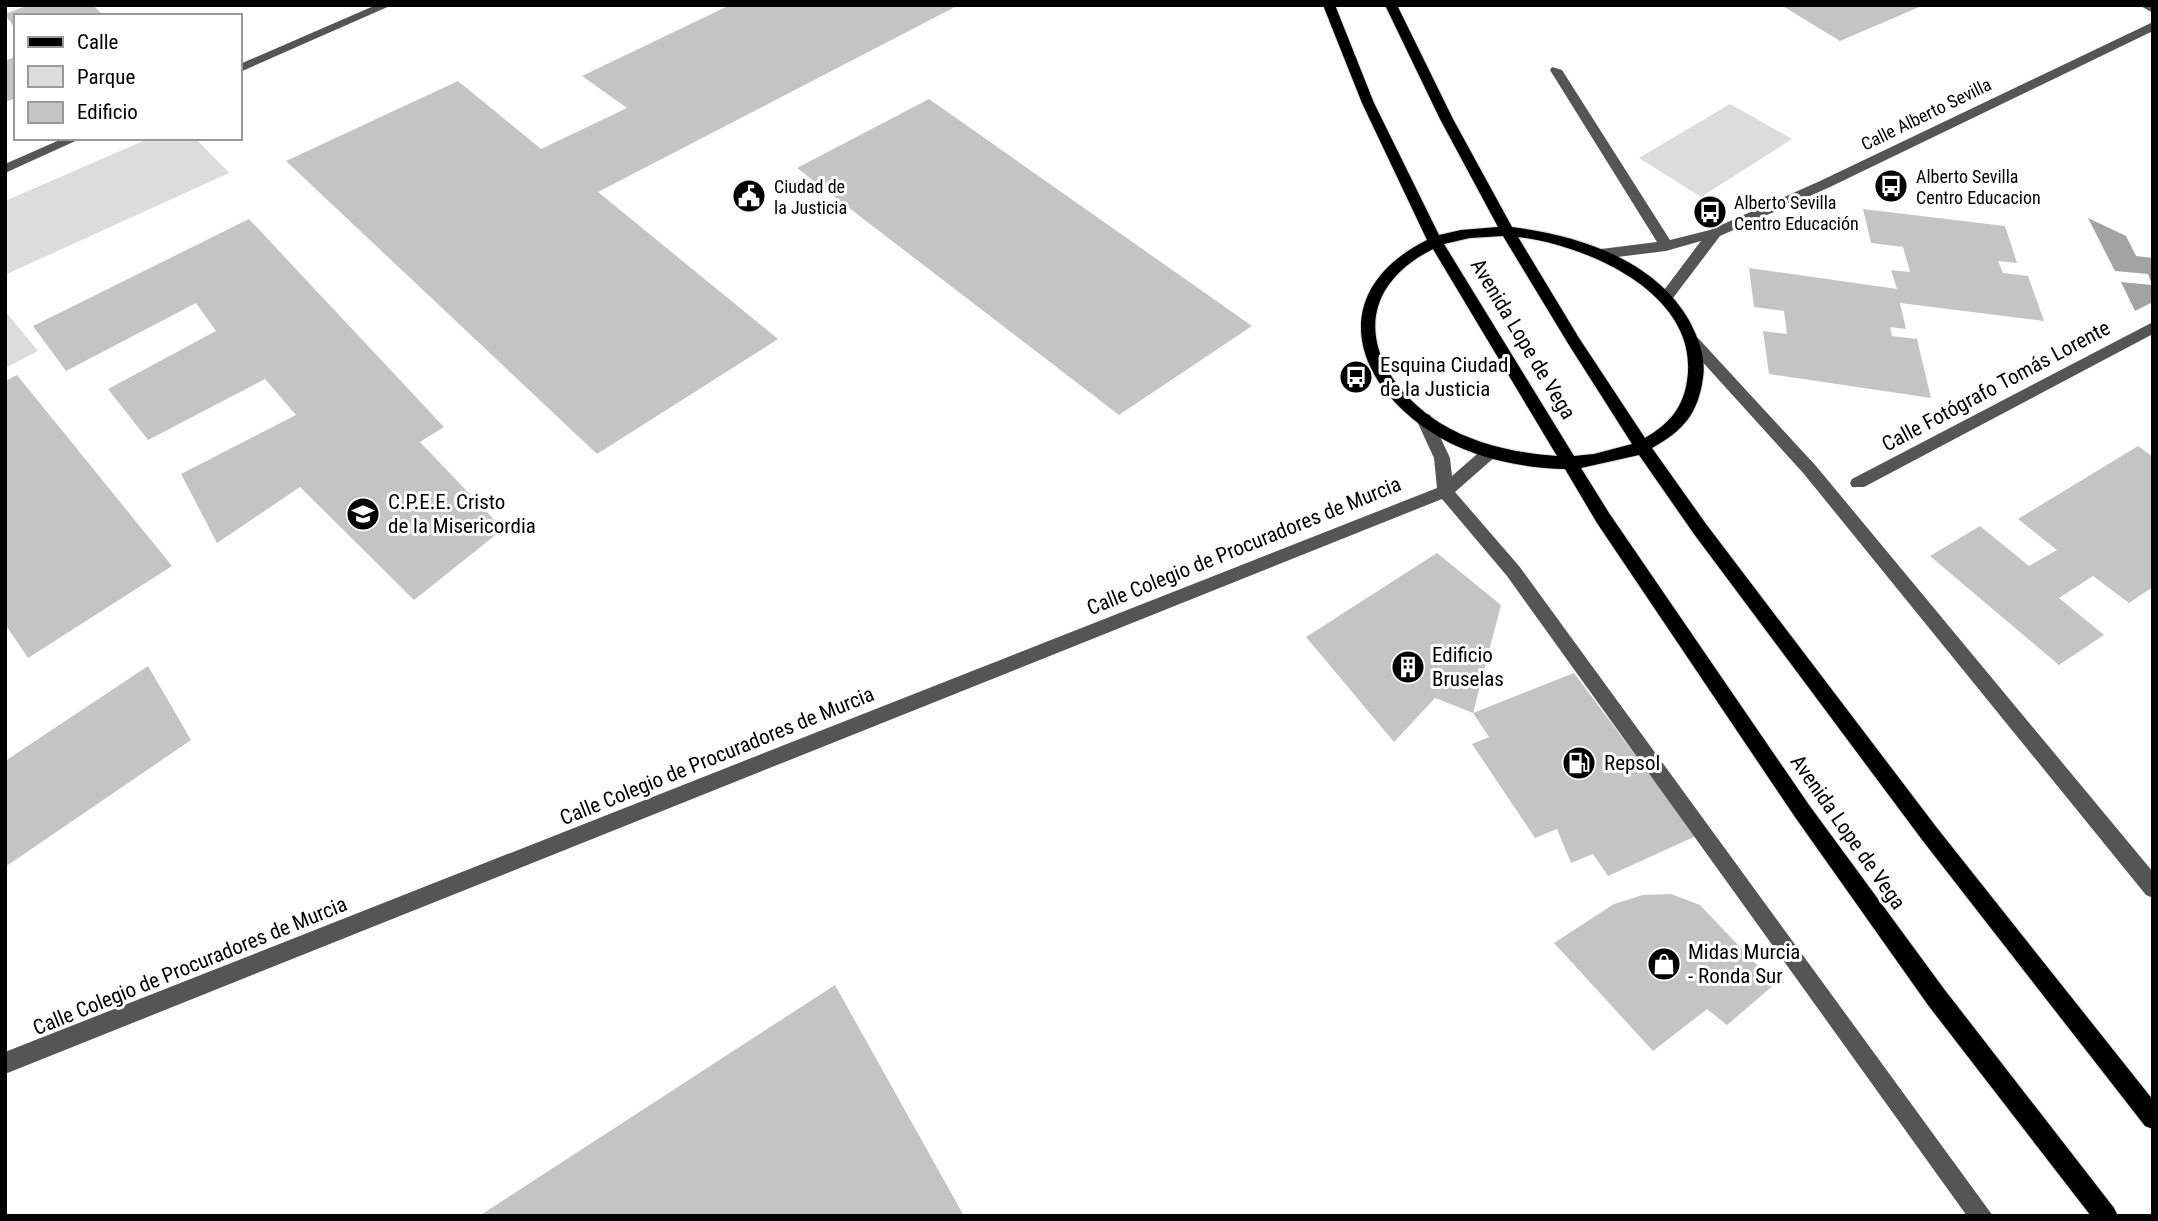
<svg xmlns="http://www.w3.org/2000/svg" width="2158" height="1221" font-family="'Roboto Condensed',sans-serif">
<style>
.green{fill:#dcdcdc}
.water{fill:#a3a3a3}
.building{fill:#c4c4c4}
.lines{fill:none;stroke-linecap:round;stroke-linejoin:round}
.major-casing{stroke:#dbdbdb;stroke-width:2}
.minor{fill:#555;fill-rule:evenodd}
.major{fill:#000;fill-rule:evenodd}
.labels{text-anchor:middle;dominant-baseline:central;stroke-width:6;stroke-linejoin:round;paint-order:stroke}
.far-street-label{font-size:18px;fill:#000;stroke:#fff}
.far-poi-label{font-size:18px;fill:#000;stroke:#fff;text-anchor:start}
.street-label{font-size:21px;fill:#000;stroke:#fff}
.poi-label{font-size:21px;fill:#000;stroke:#fff;text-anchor:start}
</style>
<rect width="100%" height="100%" fill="#fff"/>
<path class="green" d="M1730,104l62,35 -91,58 -62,-39z
M150,138h45l34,35 -222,101 -2,-3v-70z
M5,311l33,40 -33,17z"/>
<path class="water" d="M2088,218l38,18 10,20 17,2v44l-18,9 -14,-29 31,3 -4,-11 -33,-3z"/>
<path class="building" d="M29,5h64l11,11h-88v14l-11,-16z
M730,5l225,2 -357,185 180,147 -181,115 -311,-293 172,-80 83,68 86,-41 -45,-32z
M1781,5h143l-84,36z
M16,56v42l-11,4v-41z
M929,99l323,227 -133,89 -322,-247z
M1863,209l142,17 12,37 -19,-2 5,12 25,3 16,45 -144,-18 6,26 -16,-2 2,9 25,3 14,59 -162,-24 -6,-43 24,3 -3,-23 -30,-4 -5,-39 148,21 -6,-19 19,2 -7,-25 -32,-4z
M249,219l195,208 -24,15 83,87 -89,71 -114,-113 -83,56 -36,-69 115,-59 -31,-36 -117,61 -40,-51 108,-58 -20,-28 -130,68 -33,-45z
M17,375l155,191 -144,92 -23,-34v-243z
M2138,446l15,11v130l-24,16 -36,-27 -34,22 45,37 -45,30 -129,-109 50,-30 49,40 28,-16 -39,-31z
M1437,553l64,52 -28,108 -38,-15 -41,44 -88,-105z
M148,666l43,74 -186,127v-106z
M1574,673l122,163 -88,40 -15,-22 -22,9 -14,-34 -22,9 -63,-94 17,-7 -16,-24z
M1671,894l29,11 75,79 -48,41 -20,-16 -54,42 -99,-108 60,-39 29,-9z
M835,985l129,231h-485z"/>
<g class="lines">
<defs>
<path id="major" d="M1323,5h12l39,98 65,132 22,-5 37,-3 -58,-108 -55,-114h12l56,114 59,108c66,8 144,33 178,95 9,18 16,36 13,56 -5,36 -20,53 -51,70l54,76 231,304 216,272v29l-8,-3 -222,-285 -229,-307 -55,-79 -58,13 28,45 200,292 135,184 170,219 4,8h-27l-163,-211 -133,-188 -198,-294 -32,-54c-46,-1 -98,-12 -137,-39 -81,-55 -97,-142 -1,-190l-65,-137zM1503,236l66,109 63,99 -38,10 -20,2 -130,-212 26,-6zM1518,237c69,8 183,57 169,144 -4,27 -18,43 -42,57l-66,-100zM1433,249l124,207c-41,-3 -81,-11 -117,-33 -73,-47 -96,-129 -7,-174z"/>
</defs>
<use href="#major" class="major-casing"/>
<path class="minor" d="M376,5h16l-152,67v-8z
M2139,5h14v8z
M2153,22v9l-323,156 -110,49 -50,66 -5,1 -7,-5 43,-57 -35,10 -65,8 -7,-5 7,-5 56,-7 -107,-172 2,-3 10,3 108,170 40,-10 110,-49z
M64,138h18l-77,35v-9z
M2153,322v12l-289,153h-12l-2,-4 2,-4z
M1693,337l5,1 118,128 337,406v26l-7,-3 -342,-421 -116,-128 -2,-4z
M1424,413l6,2 20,43 2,18 32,-28h12l2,4 -2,4 -41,36 64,74 474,650h-26l-460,-640 -65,-77 -1437,575v-22l1432,-564 -3,-30 -18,-39z"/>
<use href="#major" class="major"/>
</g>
<defs>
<symbol id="bus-disc" viewBox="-11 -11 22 22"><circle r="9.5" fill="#000" stroke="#fff"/><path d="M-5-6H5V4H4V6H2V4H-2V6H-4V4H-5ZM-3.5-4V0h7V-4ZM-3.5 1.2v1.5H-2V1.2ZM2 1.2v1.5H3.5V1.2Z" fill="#fff"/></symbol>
<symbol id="civic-disc" viewBox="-11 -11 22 22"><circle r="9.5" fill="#000" stroke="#fff"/><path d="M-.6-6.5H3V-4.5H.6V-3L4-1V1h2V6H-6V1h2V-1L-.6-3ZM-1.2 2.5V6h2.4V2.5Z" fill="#fff"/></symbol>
<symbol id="school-disc" viewBox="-11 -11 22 22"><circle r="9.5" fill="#000" stroke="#fff"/><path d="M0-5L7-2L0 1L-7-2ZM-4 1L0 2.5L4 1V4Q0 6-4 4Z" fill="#fff"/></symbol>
<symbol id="building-disc" viewBox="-11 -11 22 22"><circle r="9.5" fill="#000" stroke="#fff"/><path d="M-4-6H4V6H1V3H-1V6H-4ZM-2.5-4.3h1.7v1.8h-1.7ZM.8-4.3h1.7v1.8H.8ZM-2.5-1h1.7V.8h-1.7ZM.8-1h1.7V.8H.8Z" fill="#fff"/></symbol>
<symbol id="fuel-disc" viewBox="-11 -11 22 22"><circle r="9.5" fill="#000" stroke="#fff"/><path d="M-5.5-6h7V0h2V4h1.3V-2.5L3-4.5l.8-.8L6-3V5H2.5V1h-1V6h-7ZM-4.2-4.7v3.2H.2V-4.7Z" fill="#fff"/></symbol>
<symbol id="shop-disc" viewBox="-11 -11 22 22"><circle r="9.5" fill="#000" stroke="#fff"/><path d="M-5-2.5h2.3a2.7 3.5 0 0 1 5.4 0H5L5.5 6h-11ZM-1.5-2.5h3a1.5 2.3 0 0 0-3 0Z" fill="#fff"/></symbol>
</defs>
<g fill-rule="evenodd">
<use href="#bus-disc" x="1872" y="167" width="38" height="38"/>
<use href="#civic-disc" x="730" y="177" width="38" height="38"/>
<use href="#bus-disc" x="1691" y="193" width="38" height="38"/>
<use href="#bus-disc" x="1337" y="358" width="38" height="38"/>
<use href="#school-disc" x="344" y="495" width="38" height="38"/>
<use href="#building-disc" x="1389" y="648" width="38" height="38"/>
<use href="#fuel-disc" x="1560" y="744" width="38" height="38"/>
<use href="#shop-disc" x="1645" y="945" width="38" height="38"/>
</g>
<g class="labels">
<g class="far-street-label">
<text transform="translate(1926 114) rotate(-26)">Calle Alberto Sevilla</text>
</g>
<g class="far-poi-label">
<text x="1916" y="176">Alberto Sevilla<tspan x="1916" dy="21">Centro Educacion</tspan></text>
<text x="774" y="186">Ciudad de<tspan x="774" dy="21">la Justicia</tspan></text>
<text x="1734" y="202">Alberto Sevilla<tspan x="1734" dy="21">Centro Educación</tspan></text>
</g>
<g class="street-label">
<text transform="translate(1523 339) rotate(59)">Avenida Lope de Vega</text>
<text transform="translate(1996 386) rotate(-28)">Calle Fotógrafo Tomás Lorente</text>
<text transform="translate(1244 546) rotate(-22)">Calle Colegio de Procuradores de Murcia</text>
<text transform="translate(717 756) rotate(-22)">Calle Colegio de Procuradores de Murcia</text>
<text transform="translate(1848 832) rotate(55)">Avenida Lope de Vega</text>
<text transform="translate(190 966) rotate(-22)">Calle Colegio de Procuradores de Murcia</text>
</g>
<g class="poi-label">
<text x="1380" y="365">Esquina Ciudad<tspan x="1380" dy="24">de la Justicia</tspan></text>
<text x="388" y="502">C.P.E.E. Cristo<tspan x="388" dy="24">de la Misericordia</tspan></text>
<text x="1432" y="655">Edificio<tspan x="1432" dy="24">Bruselas</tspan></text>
<text x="1604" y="763">Repsol</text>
<text x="1688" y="952">Midas Murcia<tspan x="1688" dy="24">- Ronda Sur</tspan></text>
</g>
</g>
<rect width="2158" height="1221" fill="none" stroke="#000000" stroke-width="14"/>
<rect x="14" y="14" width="228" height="126" fill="#ffffff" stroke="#999999" stroke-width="2"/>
<rect x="28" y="37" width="35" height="10" fill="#000000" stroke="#999999" stroke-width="2"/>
<text x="77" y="49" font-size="21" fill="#000000">Calle</text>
<rect x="28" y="66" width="35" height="21" fill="#dcdcdc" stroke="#999999" stroke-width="2"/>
<text x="77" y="84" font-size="21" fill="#000000">Parque</text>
<rect x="28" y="102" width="35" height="21" fill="#c4c4c4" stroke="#999999" stroke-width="2"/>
<text x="77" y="119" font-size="21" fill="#000000">Edificio</text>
</svg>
